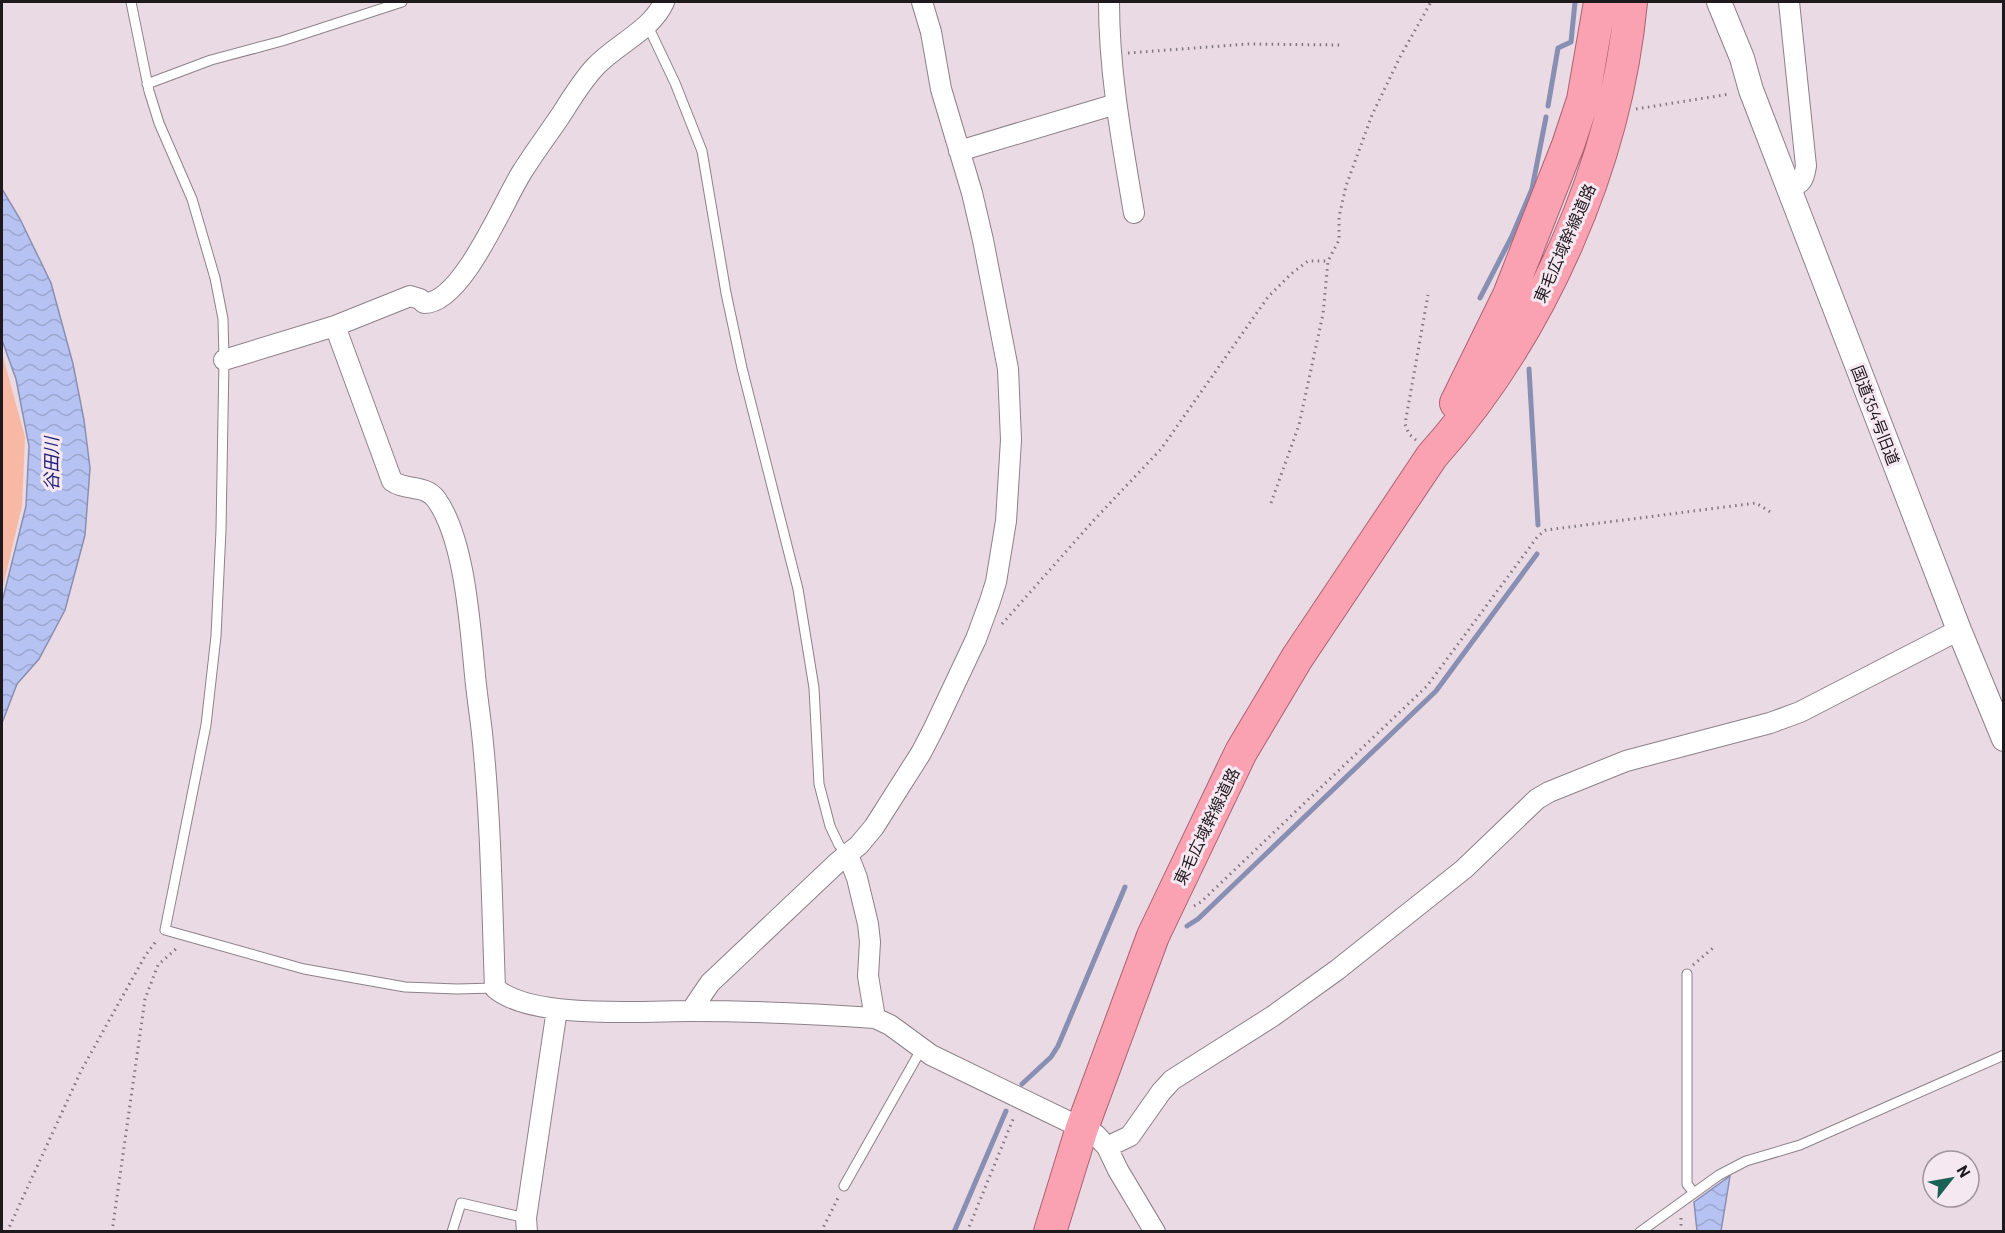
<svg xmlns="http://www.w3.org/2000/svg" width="2005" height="1233" font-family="Barlow,'Noto Sans JP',sans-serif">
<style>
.grass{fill:#f7b9a3}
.water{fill:url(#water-waves);stroke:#888fb2;stroke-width:1.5}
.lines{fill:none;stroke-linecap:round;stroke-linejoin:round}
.stream{stroke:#888fb2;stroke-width:5}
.service-casing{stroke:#8e818a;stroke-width:11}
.minor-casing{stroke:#8e818a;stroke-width:22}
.tertiary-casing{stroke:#8e818a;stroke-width:26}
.trunk-casing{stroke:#ac6271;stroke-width:34}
.path{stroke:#81777e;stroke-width:3;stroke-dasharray:1.5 4.5;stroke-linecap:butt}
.service{stroke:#fff;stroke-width:9}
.minor{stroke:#fff;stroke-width:20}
.tertiary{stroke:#fff;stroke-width:24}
.trunk{stroke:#faa2b2;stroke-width:32}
.labels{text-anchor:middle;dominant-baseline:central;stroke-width:6;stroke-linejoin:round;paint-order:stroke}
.street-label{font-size:16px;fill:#1e191c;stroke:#f6e8f1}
.water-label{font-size:18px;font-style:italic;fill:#1e1e77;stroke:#f6e8f1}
</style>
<defs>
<pattern id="water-waves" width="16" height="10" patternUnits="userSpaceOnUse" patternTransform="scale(1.5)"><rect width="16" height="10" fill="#b6c2f2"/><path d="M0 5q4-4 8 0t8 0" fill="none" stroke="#9ca6cf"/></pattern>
</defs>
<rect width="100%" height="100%" fill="#e9dae4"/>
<path class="grass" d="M2,353l23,84 -3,69 -20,85z"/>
<path class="water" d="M2,189l18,30 31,64 22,81 11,56 6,48 -5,67 -20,75 -26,49 -22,25 -15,39v-121l24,-96 3,-60 -13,-67 -14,-39z
M1730,1176l-9,55h-24l-3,-29z"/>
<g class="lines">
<path class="stream" d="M1548,106l10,-58 13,-6 4,-40
M1480,298l32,-62 20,-47 14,-72
M1529,369l9,156
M1187,926l11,-7 238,-228 101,-137
M1022,1084l29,-27 7,-11 67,-159
M954,1232l52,-121"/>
<defs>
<path id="service" d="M131,2l18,89 10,32 33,76 23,79 8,41 1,41 -3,170 -5,106 -10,89 -41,205 139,39 101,18 52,2 38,-1
M647,24l28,59 27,68 24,142 16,75 56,221 16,99 5,96 11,42 9,19 9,10
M147,84l64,-24 71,-19 120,-39
M1687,974v210l7,9
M844,1186l78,-138
M452,1232l9,-29 65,15
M1640,1232l79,-57 27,-14 54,-16 204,-90"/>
<path id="minor" d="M1109,2c0,71 13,140 25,211
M1789,2l17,164c-2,13 -4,18 -17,22
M959,151l147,-44 9,-1
M335,326l57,155c13,10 33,3 44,18 29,40 34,127 39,176 2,23 6,45 8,68 8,81 9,163 12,245 36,32 149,23 197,23 61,0 122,3 183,7l15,7 41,30 165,80 11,12 11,23 37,62
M224,360l111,-34 75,-30 10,3 4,4c38,1 79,-101 98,-131 12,-19 26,-38 39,-57 10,-16 21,-34 34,-48 21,-23 56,-36 69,-65
M848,855l9,23 11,46 2,18 -2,34 7,42
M691,1011l19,-28 128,-121 21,-17 15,-18 47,-74 13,-25 42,-89 14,-38 6,-19 10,-61 5,-81 -3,-71 -25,-129 -11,-47 -31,-104 -10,-57 -9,-30
M1107,1147l23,-11 31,-44 11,-12 101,-64 64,-46 127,-101 73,-70 12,-7 77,-31 144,-38 30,-11 159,-82
M527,1232l-1,-14 31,-209"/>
<path id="tertiary" d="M1719,2l23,56 9,32 208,540 45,109"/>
<path id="trunk" d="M1456,403l53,-108 59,-150 15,-45 17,-98
M1050,1232l32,-104 71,-192 88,-184 56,-94 135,-202c109,-122 184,-292 199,-454"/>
</defs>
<use href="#service" class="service-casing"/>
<use href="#minor" class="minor-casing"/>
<use href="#tertiary" class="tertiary-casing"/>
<use href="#trunk" class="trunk-casing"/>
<path class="path" d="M1128,53l120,-9 94,1
M1636,109l94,-15
M1416,440l-7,-6 -4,-10 23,-129
M1271,503l28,-78 24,-111 5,-53 11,-21v-23l7,-31 26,-71 29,-60 30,-53
M1002,624l92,-104 67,-71 107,-152 23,-23 17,-13h20
M1194,906l7,-4 226,-216 111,-150 8,-6 210,-27 16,10
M1693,965l20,-17
M1681,1218v14
M7,1232l74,-161 64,-115 12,-16
M112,1232l33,-233 13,-34 20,-18
M821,1232l18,-36
M967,1232l47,-115"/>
<use href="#service" class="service"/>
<use href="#minor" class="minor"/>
<use href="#tertiary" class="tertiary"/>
<use href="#trunk" class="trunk"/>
</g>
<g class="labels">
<g class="street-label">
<text transform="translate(1564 243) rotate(-66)">東毛広域幹線道路</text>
<text transform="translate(1876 415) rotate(69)">国道354号旧道</text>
<text transform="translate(1206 826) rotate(-64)">東毛広域幹線道路</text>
</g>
<g class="water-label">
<text transform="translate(51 464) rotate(-90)">谷田川</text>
</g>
</g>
<rect width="2005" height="1233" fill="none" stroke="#1e191c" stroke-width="6"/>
<g transform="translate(1951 1179) rotate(59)"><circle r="28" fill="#f6e8f1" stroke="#a0959c" stroke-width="1.5"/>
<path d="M0-4.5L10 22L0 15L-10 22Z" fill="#1b6256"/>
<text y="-9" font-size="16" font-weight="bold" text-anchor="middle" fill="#1e191c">N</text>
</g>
</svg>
